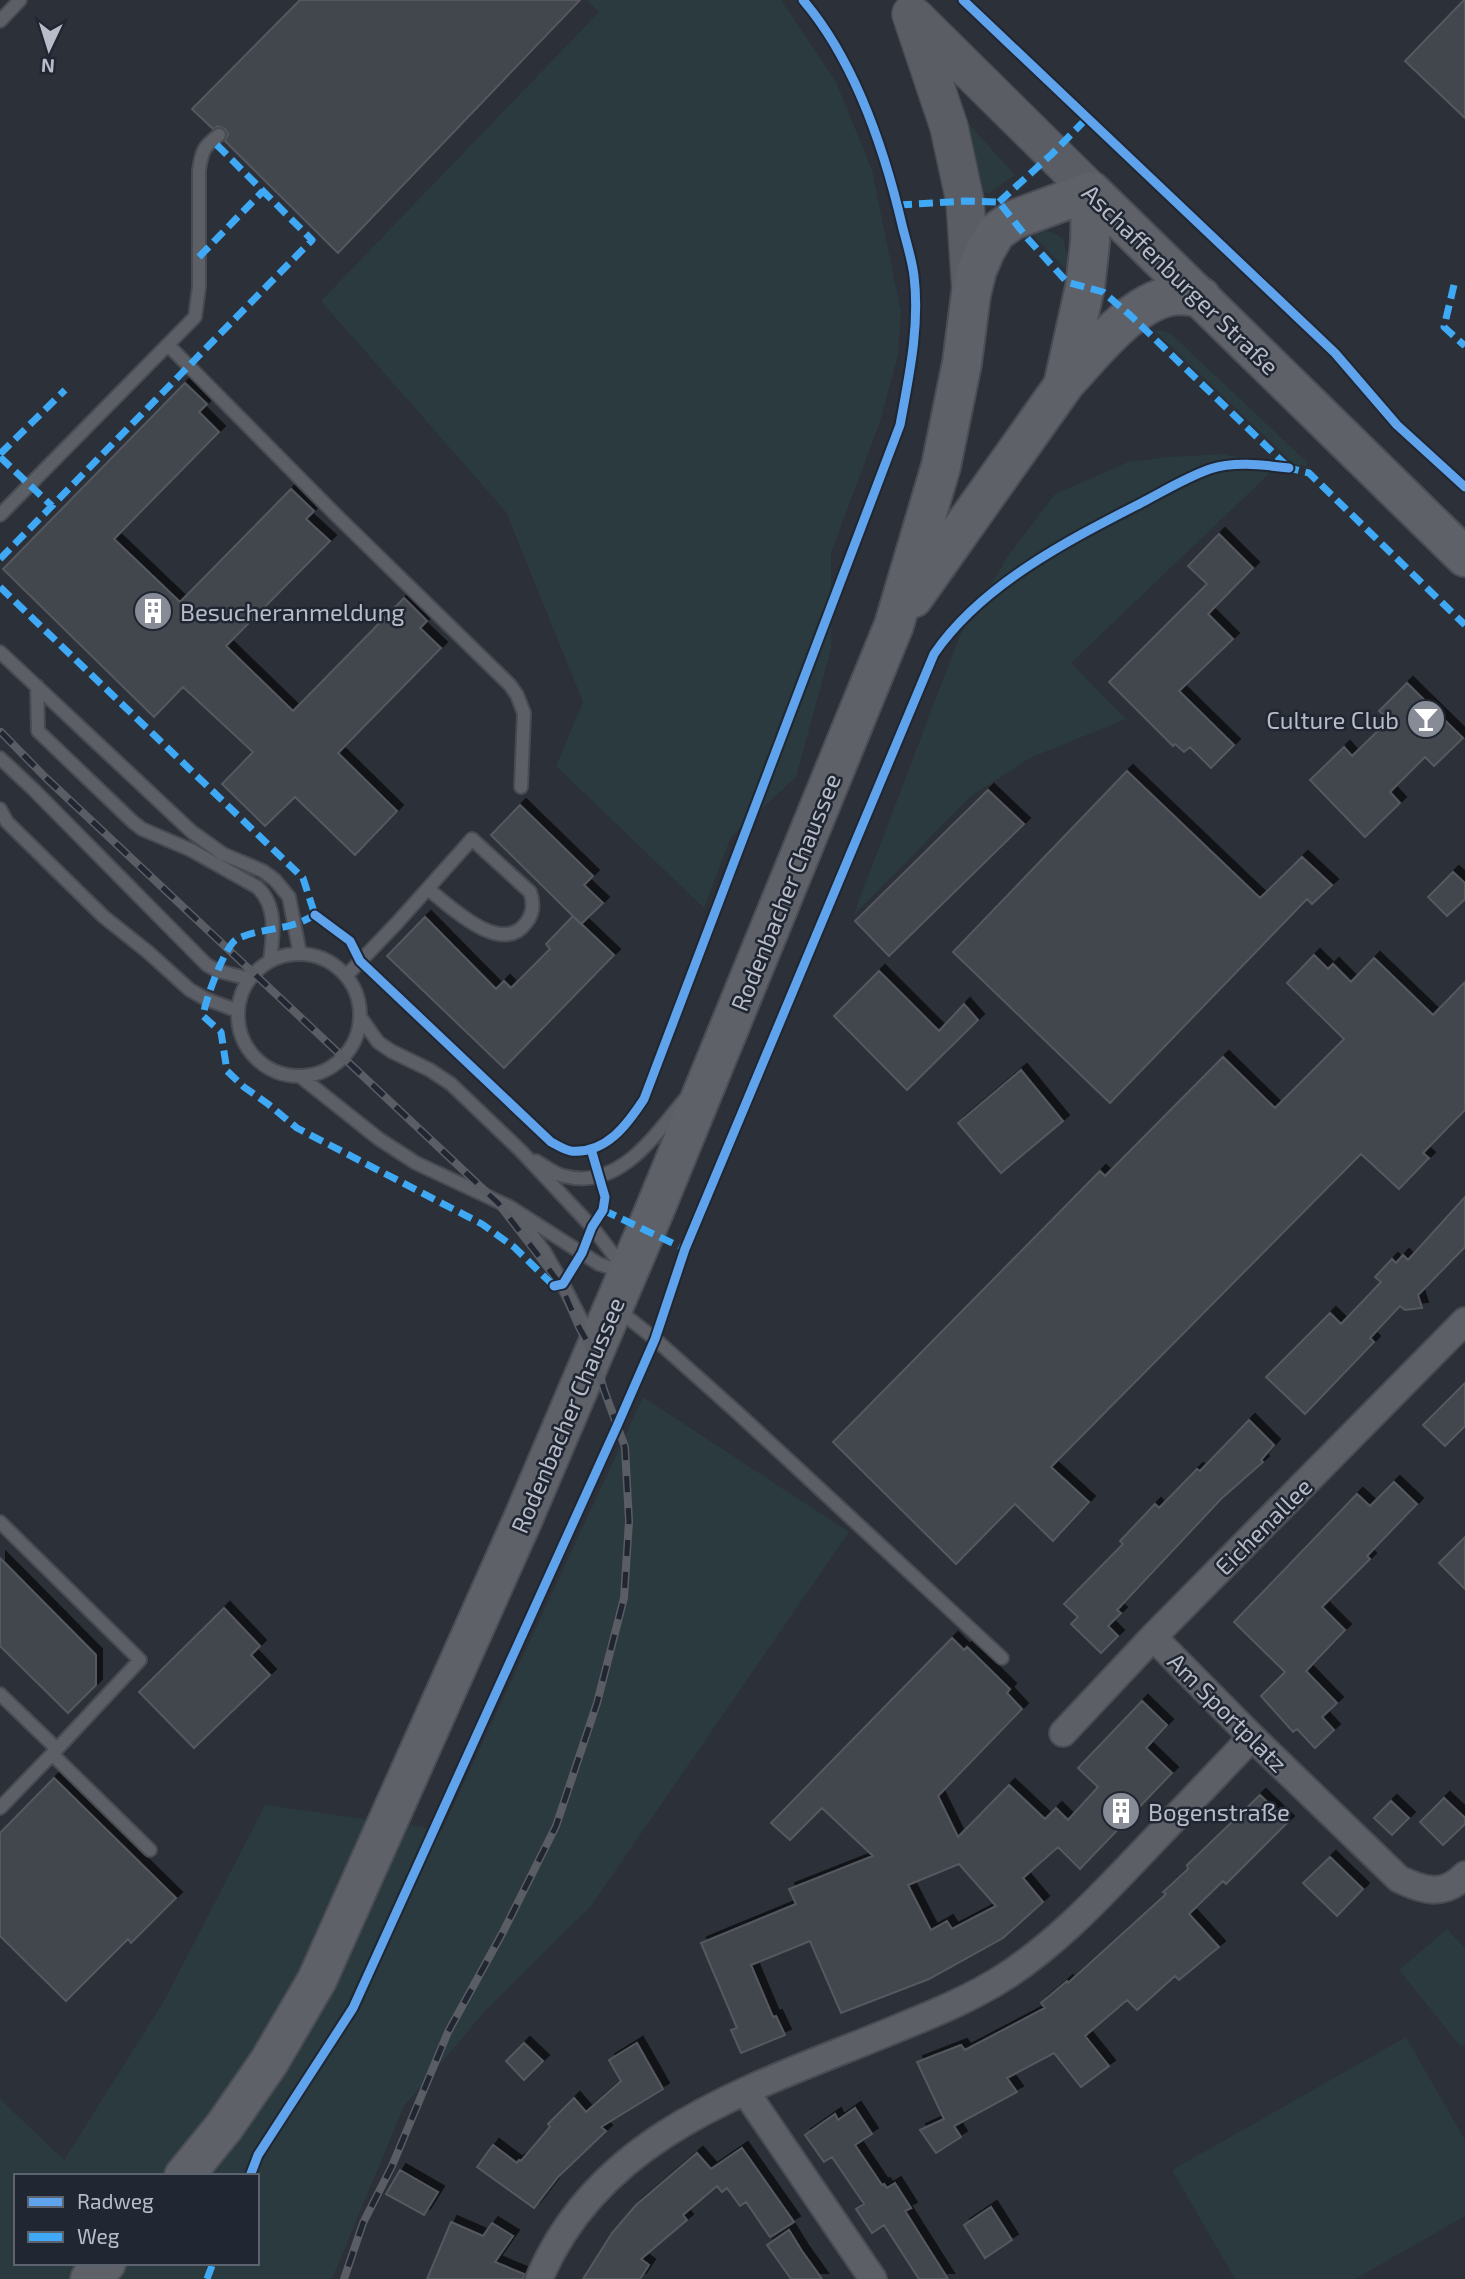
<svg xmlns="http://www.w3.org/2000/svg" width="1465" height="2279" font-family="'Exo 2',sans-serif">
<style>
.green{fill:#2a3a3e;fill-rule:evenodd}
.building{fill:#43464d;stroke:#54585f;stroke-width:2;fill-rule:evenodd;filter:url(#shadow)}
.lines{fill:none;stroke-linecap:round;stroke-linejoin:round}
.service-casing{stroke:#484b51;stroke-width:16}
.minor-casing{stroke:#484b51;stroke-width:30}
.secondary-casing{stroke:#484b51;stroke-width:40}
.primary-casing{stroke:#4a4d55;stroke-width:42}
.service{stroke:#5c5f66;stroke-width:12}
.minor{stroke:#5c5f66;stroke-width:26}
.secondary{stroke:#5a5d64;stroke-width:37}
.primary{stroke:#5e6168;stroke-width:38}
.rail-casing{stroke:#5a5d64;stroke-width:8}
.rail{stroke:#202632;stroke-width:5;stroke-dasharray:16;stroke-linecap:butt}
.quiet{stroke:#3fa9f5;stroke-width:7;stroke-dasharray:14 7;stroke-linecap:butt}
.cycleway-casing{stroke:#202632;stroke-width:13}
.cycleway{stroke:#60a3ed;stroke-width:9}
.labels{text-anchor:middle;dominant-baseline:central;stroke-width:5;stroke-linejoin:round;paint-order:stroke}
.street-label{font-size:24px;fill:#b7bcc8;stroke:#202632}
.poi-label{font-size:24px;fill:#b7bcc8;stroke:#202632;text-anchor:start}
</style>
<defs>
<filter id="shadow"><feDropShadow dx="6" dy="-6" stdDeviation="0" flood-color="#0009"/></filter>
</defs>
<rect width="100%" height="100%" fill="#2c3038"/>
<path class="green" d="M587,0h194l55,82 36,88 29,142 -3,43 -18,67 -49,131v96l-35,128 -65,60 -27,71 -148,-142 27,-64 -77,-190 -185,-211 278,-289z
M967,122l48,53 -26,18h-10l-17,-70z
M1043,230l11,3 9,6 8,34 -3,-1 -35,-37z
M1160,330l10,3 138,130 -2,3 -12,-2 -139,-133z
M1222,454l14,3 35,15 -200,191 55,56 -96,39 -59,38 -118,120 107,-281 48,-79 47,-62 73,-32 41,-5z
M643,1397l206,135 -258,374 -103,102 -84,98 -72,173h-332v-180l64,61 100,-159 101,-196 177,25zM16,2176h241v87h-241z
M1447,1929l18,19v97l-4,2 -62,-77z
M1406,2037l59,103v76l-110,63h-120l-63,-109z"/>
<path class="building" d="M300,0h280l-242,253 -113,-112 3,-7 -3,-5 -7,-3 -5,3 -21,-20z
M1464,0h1v118l-60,-57z
M185,383l22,21 -8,8 20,20 -105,107 66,63 111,-113 23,22 -8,8 24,22 -104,105 67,65 111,-113 23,23 -7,7 21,20 -103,105 59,58 -42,44 -60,-58 -30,29 -43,-42 31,-32 -70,-65 -29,30 -151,-148z
M1219,534l34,34 -45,46 25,25 -54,52 55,54 -23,23 -21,-21 -6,5 -9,-8 -2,2 -64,-64 98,-98 -19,-18z
M1407,683l56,55 -29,28 -9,-9 -35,35 10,11 -35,34 -55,-57 34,-33 8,9 37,-36 -10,-9z
M1127,771l133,127 42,-41 30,28 -20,19 -5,-5 -197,204 -157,-151z
M988,790l36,34 -135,132 -34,-35z
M520,805l73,71 -9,9 19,18 -22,21 -90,-89z
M1453,872l12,11v16l-18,17 -19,-19z
M573,916l41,39 -110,113 -117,-112 38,-39 71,72 8,-8 7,7 39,-39 -4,-5z
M1314,955l14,14 5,-5 18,18 23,-24 59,57 32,-33v128l-42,43 6,5 -30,31 -38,-35 -310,313 38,35 -36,39 -38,-37 -59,60 -123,-122 267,-271 5,5 118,-119 52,51 69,-69 -57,-56z
M879,971l60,60 25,-27 14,16 -71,70 -73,-74z
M1021,1070l42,51 -62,52 -43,-50z
M1465,1197v50l-47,48 4,13 -17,2 -5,-4 -30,32 4,4 -69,72 -39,-37 64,-64 11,11 40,-42 -6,-5 17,-18 4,4 7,-8 5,5z
M1465,1383v43l-20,20 -22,-21z
M1249,1420l25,25 -13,15 2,2 -41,36 -105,112 4,3 -13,13 10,10 -17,17 -30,-29 7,-7 -14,-13 59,-60 -3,-3 35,-37 4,4 38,-39 3,2z
M1394,1482l23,22 -50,52 3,3 -48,48 23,23 -39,41 31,32 -15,14 12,13 -19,18 -18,-19 -4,3 -32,-36 24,-24 -51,-50 123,-128 13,12z
M1465,1537v52l-26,-26z
M0,1558l96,97v30l-28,28 -68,-67z
M224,1608l36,38 -9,9 19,20 -76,73 -55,-56z
M952,1638l12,12 3,-3 43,42 -3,4 15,16 -84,87 20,41 51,-52 36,34 11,-11 12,12 30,-33 -20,-19 64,-67 25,24 -21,23 26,25 -92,96 -22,-22 -35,31 20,24 -40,36 -74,41 -88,34 -31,-72 -59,24 22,52 3,-1 9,19 -44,18 -10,-23 6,-2 -36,-85 95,-39 -7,-15 84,-33 -51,-48 -32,32 -19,-17zM959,1864l37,42 -44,23 -5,-8 -16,9 -23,-45z
M54,1778l122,120 -45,45 -3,-4 -62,62 -66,-65v-103z
M1260,1795l28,27 -62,62 -3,-3 -34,33 30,33 -40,33 -4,-4 -38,34 -10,-10 -42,36 24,30 -28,21 -27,-34 -47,25 10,14 -63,34 7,11 -25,16 -16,-23 24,-11 -27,-57 44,-17 4,5 80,-42 -4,-5 26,-22 1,2 98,-89 -3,-2 25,-23 -1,-4z
M1444,1798l21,20v6l-22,21 -23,-23z
M1391,1801l18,17 -17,17 -18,-17z
M1330,1857l33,32 -26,27 -34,-33z
M524,2043l19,18 -19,19 -18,-19z
M637,2043l26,46 -62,38 5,4 -48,46 -24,31 -57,-41 16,-22 24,18 2,-3 2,1 29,-34 -2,-3 26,-26 12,14 35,-31 -12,-21z
M855,2108l17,26 -17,11 27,40 2,-1 3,4 8,-5 16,25 -6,3 43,68h-29l-35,-54 -12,8 -16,-24 8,-5 -32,-47 -8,5 -19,-27 30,-21 3,6z
M742,2148l52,74 -24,15 -24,-35 -6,4 -13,-18 -5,4 -5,-6 -34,29 4,5 -46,39 8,6 -9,14h-57l29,-46 24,-28 61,-52 14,16z
M400,2170l38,22 -14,23 -38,-21z
M991,2207l21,33 -27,18 -21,-33z
M451,2222l32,14 9,-13 21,13 -18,26 29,12 -1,5h-96z
M789,2230l13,21 20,28h-31l-24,-34z"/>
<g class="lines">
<defs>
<path id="service" d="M0,21l20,-21
M168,345l168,170 174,170 7,10 7,18 -3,74
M0,515l195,-198 4,-30v-117c3,-19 4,-23 20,-35
M0,652l192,180 31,22 40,17 12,9 14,17 11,57
M37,686l1,45 95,91 9,7 49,21 66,37c21,19 16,49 13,74
M0,758l34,32 173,175 11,6 32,8
M0,809l7,13 97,95 44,35 42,38 16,9 32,12
M238 1015a61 61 0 1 1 122 0a61 61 0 1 1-122 0Z
M346,976l50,-52 76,-85 58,53c4,11 4,21 -4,31 -25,34 -76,-17 -98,-34
M361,1018l17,24 13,9 39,19 21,14 70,67 71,76 31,40
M301,1077l78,62 37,24 94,44 89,57 25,8
M536,1161c9,5 18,13 28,15 55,15 91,-41 121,-77
M515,1213l29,38 19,33 29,57
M617,1309l38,30 85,76 262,243
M0,1522l140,138 -83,89
M0,1694l57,55 -57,59
M52,1754l98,96"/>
<path id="minor" d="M1153,1637l99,100 147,142c25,12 45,18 66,-4
M1063,1733l90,-96 312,-316
M745,2091l128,188
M539,2279c62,-149 220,-193 357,-250 37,-15 76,-31 110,-53 49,-32 89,-74 129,-116 39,-41 78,-82 117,-123"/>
<path id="secondary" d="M911,14l38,113 16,74 6,91
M915,17l176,174"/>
<path id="primary" d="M1091,191l374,366
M1064,384c29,-30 70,-87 115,-89 7,0 15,2 22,2
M913,598l150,-212 22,-99 5,-44 1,-52
M184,2176l40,-49 45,-65 48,-82 206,-461 130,-305 241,-589 47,-159 21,-103 9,-69 6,-24 8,-19 11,-19 17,-12 78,-29
M90,2279l16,-16"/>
</defs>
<use href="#service" class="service-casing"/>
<use href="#minor" class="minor-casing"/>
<use href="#secondary" class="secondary-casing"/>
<use href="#primary" class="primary-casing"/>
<use href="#service" class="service"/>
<use href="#minor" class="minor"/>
<use href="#secondary" class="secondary"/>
<use href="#primary" class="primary"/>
<defs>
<path id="rail" d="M1,732l44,45 453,426 63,82 18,42 14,25 11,38 21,57 4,74 -5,77 -27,105 -41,123 -53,106 -55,100 -56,134 -29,57 -19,56"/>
</defs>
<use href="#rail" class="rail-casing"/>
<use href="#rail" class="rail"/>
<path class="quiet" d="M999,202l53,-48 36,-37
M898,205l67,-4 34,1 29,37 39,43 36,10 27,23 159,153
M199,257l64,-66
M1454,285l-10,42 21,19
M0,454l65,-64
M0,457l52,49
M1285,467l24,6 156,152
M0,559l312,-319 -100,-100
M0,587l303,291 12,37 5,4
M315,915c-6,3 -13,7 -20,9 -18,6 -40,6 -58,15 -12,6 -32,62 -34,77l18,16 6,39 17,16 24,17 29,24 185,96 32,23 40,39h3
M603,1210l82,39
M207,2279l6,-16"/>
<defs>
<path id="cycleway" d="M963,0l372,353 62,72 68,62
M315,915l35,26 10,20 191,181c6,3 13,8 20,9 35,3 56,-26 73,-52l256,-674c9,-49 20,-99 14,-149 -2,-16 -7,-32 -11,-47 -18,-78 -47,-167 -100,-229
M554,1286l9,-2 19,-31 10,-26 11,-17 2,-13 -14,-48
M250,2176l8,-21 95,-147 264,-582 38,-87 30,-90 249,-595c48,-70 135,-114 209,-152 21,-11 44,-25 67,-33 25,-8 53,-4 79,-1"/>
</defs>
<use href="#cycleway" class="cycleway-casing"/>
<use href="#cycleway" class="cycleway"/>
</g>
<defs>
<symbol id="building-disc" viewBox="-11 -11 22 22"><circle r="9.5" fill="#868b96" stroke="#202632"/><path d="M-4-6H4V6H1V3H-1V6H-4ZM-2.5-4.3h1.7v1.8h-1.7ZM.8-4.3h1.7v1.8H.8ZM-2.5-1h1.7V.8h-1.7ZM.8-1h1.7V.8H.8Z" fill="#fff"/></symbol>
<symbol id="bar-disc" viewBox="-11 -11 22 22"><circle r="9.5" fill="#868b96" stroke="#202632"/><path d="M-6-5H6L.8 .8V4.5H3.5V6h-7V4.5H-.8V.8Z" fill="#fff"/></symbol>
</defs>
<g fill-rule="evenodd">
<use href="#building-disc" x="131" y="589" width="44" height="44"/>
<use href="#bar-disc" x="1404" y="697" width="44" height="44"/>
<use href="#building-disc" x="1099" y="1789" width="44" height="44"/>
</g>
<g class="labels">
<g class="street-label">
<text transform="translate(1181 279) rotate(44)">Aschaffenburger Straße</text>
<text transform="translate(785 892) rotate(-68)">Rodenbacher Chaussee</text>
<text transform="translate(567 1415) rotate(-67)">Rodenbacher Chaussee</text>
<text transform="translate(1263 1526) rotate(-45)">Eichenallee</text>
<text transform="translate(1228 1712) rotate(45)">Am Sportplatz</text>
</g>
<g class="poi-label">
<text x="180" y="611">Besucheranmeldung</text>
<text x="1399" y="719" text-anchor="end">Culture Club</text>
<text x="1148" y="1811">Bogenstraße</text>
</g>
</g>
<rect x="14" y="2174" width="245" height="91" fill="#202632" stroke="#5c626e" stroke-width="2"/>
<rect x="28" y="2197" width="35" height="10" fill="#60a3ed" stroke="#5c626e" stroke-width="2"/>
<text x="77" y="2209" font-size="21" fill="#b7bcc8">Radweg</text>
<rect x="28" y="2232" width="35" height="10" fill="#3fa9f5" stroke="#5c626e" stroke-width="2"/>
<text x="77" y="2244" font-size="21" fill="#b7bcc8">Weg</text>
<g transform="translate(49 49) rotate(184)" stroke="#202632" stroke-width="5" paint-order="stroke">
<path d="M0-5L12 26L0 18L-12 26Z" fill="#b7bcc8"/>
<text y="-10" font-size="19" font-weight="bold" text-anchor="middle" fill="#b7bcc8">N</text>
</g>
</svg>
